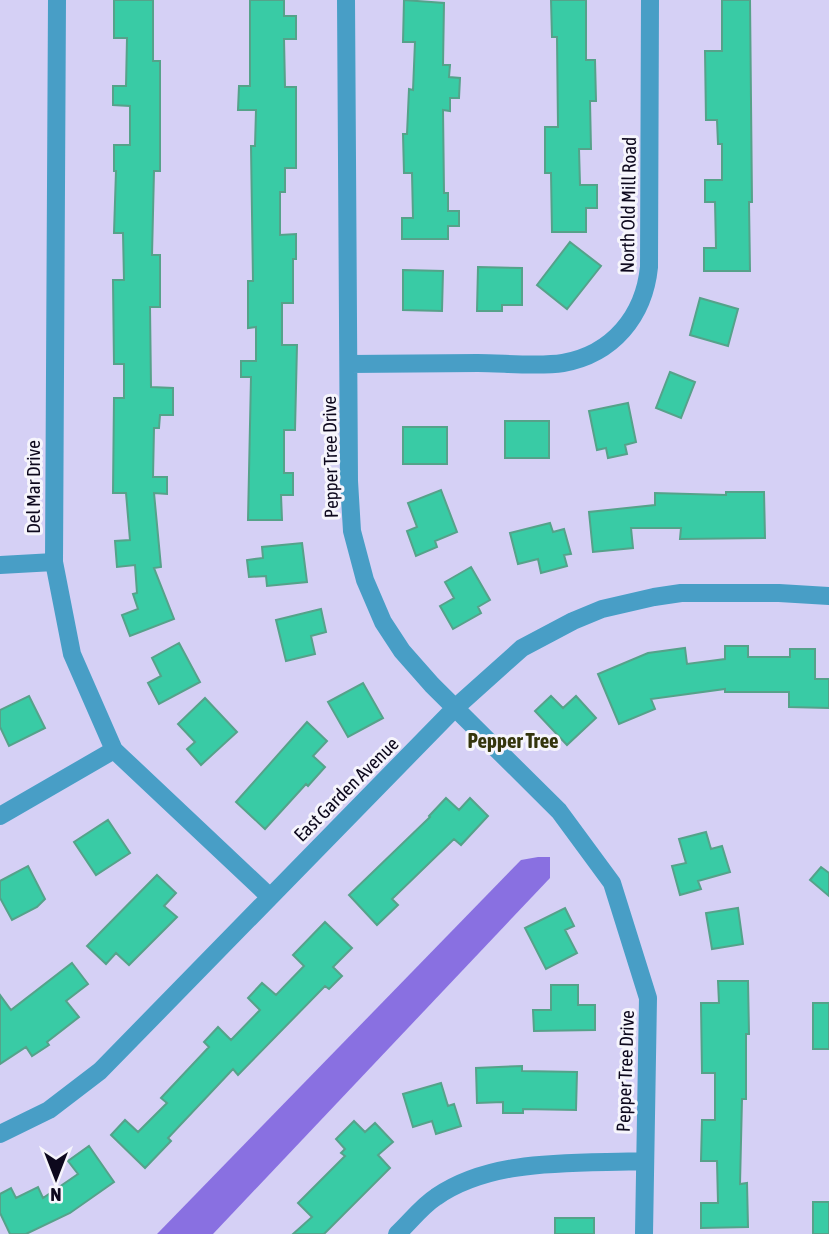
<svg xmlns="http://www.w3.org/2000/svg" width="829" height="1234" font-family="'Asap Condensed',sans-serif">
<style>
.water{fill:#8970e1}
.building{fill:#39cba5;stroke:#55a28a;stroke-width:2}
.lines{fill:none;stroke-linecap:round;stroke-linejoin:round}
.street{stroke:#489ec6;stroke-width:18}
.labels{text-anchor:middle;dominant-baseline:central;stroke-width:6;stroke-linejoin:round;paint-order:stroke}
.street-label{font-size:19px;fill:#0d081d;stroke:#f6f5fc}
.neighbourhood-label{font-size:21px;font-weight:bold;fill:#34350c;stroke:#f6f5fc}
</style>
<rect width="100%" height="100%" fill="#d5d0f5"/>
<path class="water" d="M538,857h12v21l-337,356h-56l364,-374z"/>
<path class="building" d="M114,0h39v61h7v110h-6l-2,84h8v52h-10l1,80 22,1v27h-13l-1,13h-5l-1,49h14v17l-13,-1 7,74 -7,1 20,51 -44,17 -8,-21 16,-6 -5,-15 4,-1 -2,-28 -18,2 -2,-26 15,-1 -4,-47h-13l1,-95h10v-34h-10l-1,-84h11l-1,-47h-9l2,-62h-2v-26h16v-39l-17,-1v-19h13l1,-48h-13z
M250,0h34v16h12v23h-12l1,48h11v81h-11v24h-5v43l16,-1v25h-3v44h-11v42h15l-2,85h-11v43h9v22h-12l1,25h-34l3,-143h-10v-16h15v-34l-8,1v-47h5l-2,-135h4l1,-36h-18l1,-24h11z
M404,0l40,3 -1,62h7l-1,12 11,1 -1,20h-9v13l-7,-1 1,83h4v18h11v15h-11v13h-46v-21h11l-1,-45h-8l-1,-39h4l2,-45 4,1 2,-48h-12z
M551,0h35v60h9l1,41h-6l1,48h-12l1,36h17v23h-11v24h-34l-1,-59h-6v-46h13l-1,-90h-5z
M722,0h28l2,202h-3l1,69h-46v-23h12l-1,-46h-10v-22h17v-36h-4l-1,-24h-11l-1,-69h17z
M570,242l31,24 -34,43 -30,-24z
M478,267l44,1v37h-20v6h-25z
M403,270l40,1 -1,40 -39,-1z
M700,298l38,11 -10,37 -38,-11z
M670,372l25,10 -14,36 -25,-10z
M628,403l8,39 -11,3 2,9 -19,4 -2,-10 -9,2 -8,-39z
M505,421h44v37h-44z
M403,427h44v37h-44z
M441,490l16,42 -22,9 2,6 -21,9 -9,-25 10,-4 -9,-24z
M726,492h38l1,46 -85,1 1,-11h-50l2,20 -40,4 -4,-40 66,-7v-12l71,2z
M550,523l3,9 11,-3 7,25 -7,1 3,11 -26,7 -3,-14 -20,5 -8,-31z
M302,543l5,39 -40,4 -1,-10 -17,1 -2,-17 16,-2 -1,-11z
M471,567l19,33 -12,7 3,6 -28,16 -13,-23 14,-8 -9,-16z
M321,609l5,23 -15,4 4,18 -29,7 -10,-41z
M179,643l21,39 -41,22 -11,-21 13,-7 -9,-18z
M725,646h23v11h42v-8h25v30h14v29l-40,-1v-15h-64v-3l-74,10 4,10 -36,15 -21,-50 50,-21 37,-5 2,16 38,-5z
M363,683l20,35 -35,19 -20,-35z
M29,696l16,32 -36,18 -9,-19v-17z
M551,696l12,12 13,-12 20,22 -29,27 -32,-34z
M205,698l32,34 -36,33 -14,-16 8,-7 -17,-18z
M307,722l20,19 -14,15 12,11 -17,19 -2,-2 -41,45 -29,-27z
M446,798l13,12 11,-12 18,18 -27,29 -7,-6 -62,60 6,6 -21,20 -28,-30 81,-78 -1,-1z
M108,820l22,33 -34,22 -22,-33z
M706,832l5,17 11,-3 8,26 -32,9 3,8 -21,6 -8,-29 14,-3 -7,-24z
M28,866l17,33 -8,8 -25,13 -12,-22v-17z
M821,867l8,6v23l-19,-16z
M157,875l19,18 -12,13 13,11 -48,48 -13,-12 -10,11 -19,-18z
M565,908l9,18 -9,4 12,23 -31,16 -21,-41z
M738,908l5,36 -31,5 -6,-36z
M325,922l27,26 -19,19 9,9 -13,13 -4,-3 -87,89 -5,-6 -65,69 3,3 -26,27 -34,-33 14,-15 13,12 29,-29 -6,-5 48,-51 -5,-5 14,-15 13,13 29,-30 -12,-12 14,-15 14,12 28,-29 -11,-11z
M72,963l16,21 -22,17 13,16 -32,25 2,3 -17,11 -6,-9 -26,17v-69l11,15z
M718,981h30l1,53h-3v65h-4l-2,85 7,-1 1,44 -47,1v-25h17l-1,-42h-16l1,-41h13v-47h-13l-1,-70h18z
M551,985h27v20h17v25l-61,1 -1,-21h18z
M813,1003h16v46h-16z
M522,1066v5l55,1 -1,38 -53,-1v4h-20v-11l-26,1 -1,-35z
M441,1083l7,23 6,-2 7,22 -25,8 -4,-13 -19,6 -10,-33z
M354,1121l11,11 10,-9 18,19 -15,13 12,13 -66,66h-31l19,-17 -14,-14 47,-47 -4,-3 4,-4 -9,-10z
M89,1146l25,36 -44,31 -44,21h-16l-10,-21v-19l11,-6 5,10 22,-11 5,11 35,-24 -10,-13z
M813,1202h16v32h-16z
M555,1218h39v16h-39z"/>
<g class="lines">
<path class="street" d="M57,0l-3,562 18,92 42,96 155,146
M346,0l3,481 3,50 13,49 18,42 19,29 30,34 127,126 53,72 36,115 -4,236
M349,364c43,0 86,-1 129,-1 25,0 61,4 85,0 50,-9 81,-47 86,-96l1,-267
M0,565l54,-3
M0,816l114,-66
M0,1134l49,-24 51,-39 355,-363 67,-60 51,-27 29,-12 52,-12 27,-4h98l50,3
M397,1234c13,-12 25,-28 39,-37 58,-40 140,-33 208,-36"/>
</g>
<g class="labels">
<g class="street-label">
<text transform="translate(628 205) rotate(-89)">North Old Mill Road</text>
<text transform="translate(330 457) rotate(-91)">Pepper Tree Drive</text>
<text transform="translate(33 487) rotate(-90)">Del Mar Drive</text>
<text transform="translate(346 789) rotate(-45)">East Garden Avenue</text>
<text transform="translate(625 1071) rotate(-88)">Pepper Tree Drive</text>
</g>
<g class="neighbourhood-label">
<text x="513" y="740">Pepper Tree</text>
</g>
</g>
<g transform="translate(56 1178) rotate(180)" stroke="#f6f5fc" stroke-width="5" paint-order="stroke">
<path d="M0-5L12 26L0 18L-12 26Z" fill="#0d081d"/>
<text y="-10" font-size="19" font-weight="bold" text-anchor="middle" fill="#0d081d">N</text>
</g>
</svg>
